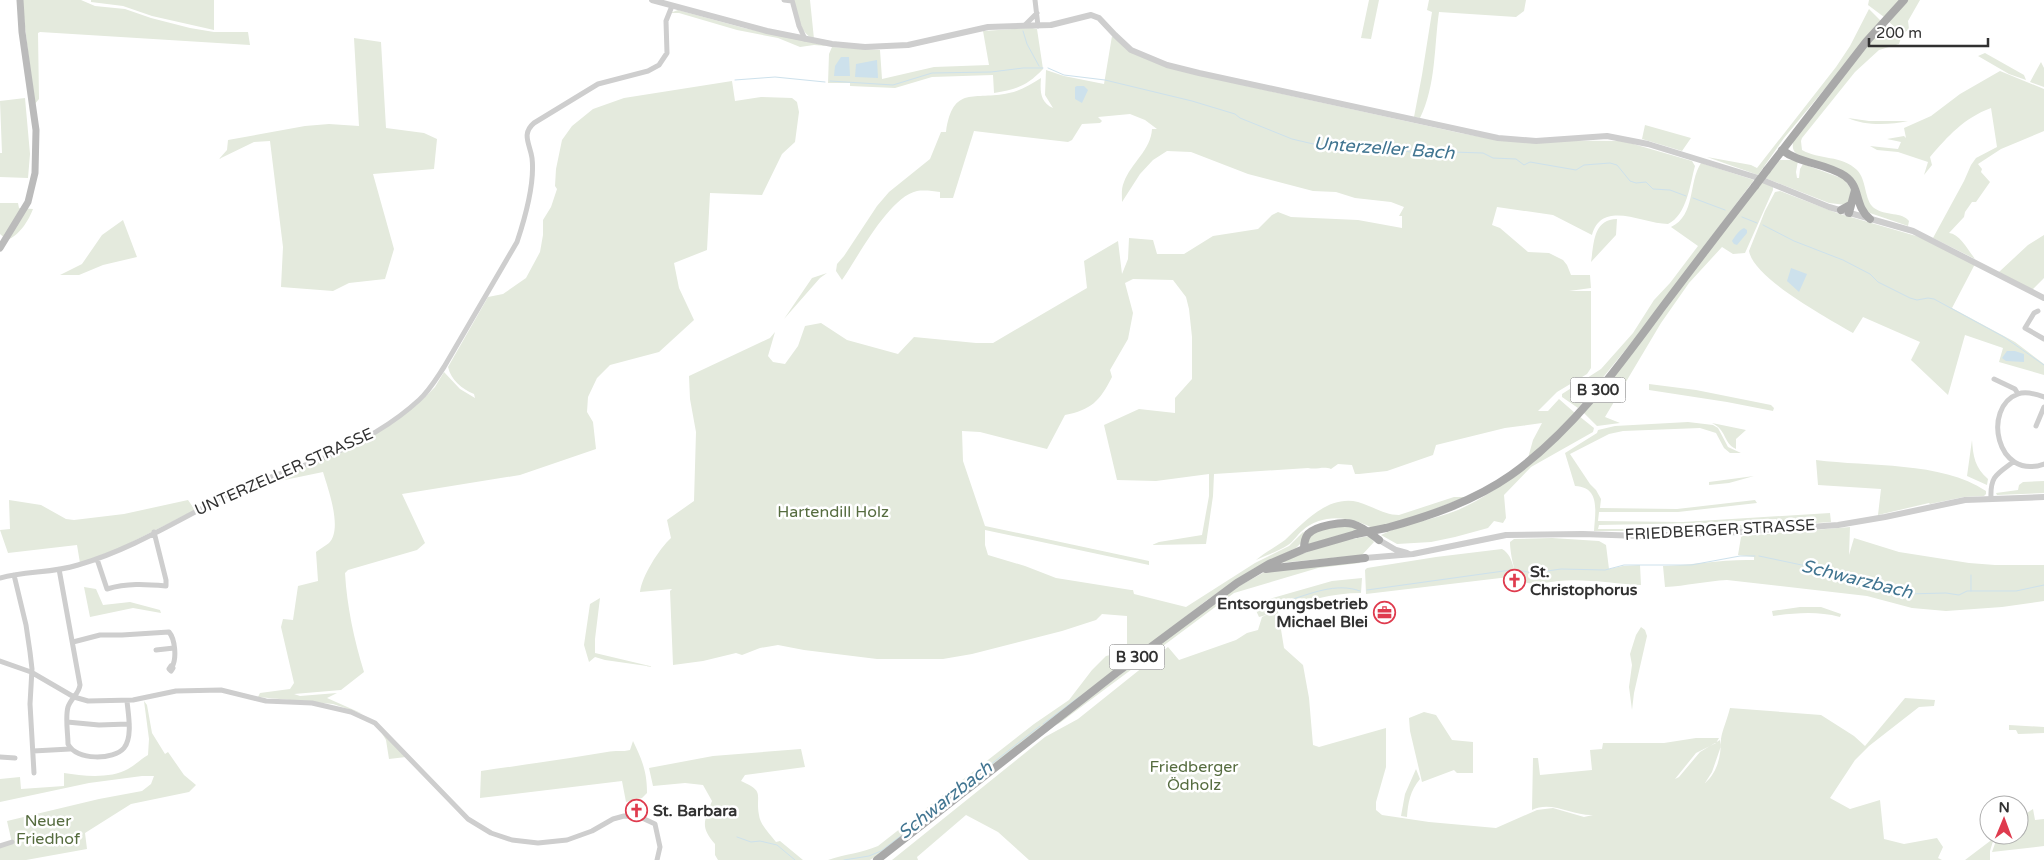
<svg xmlns="http://www.w3.org/2000/svg" width="2044" height="860" font-family="'Varela Round',sans-serif">
<style>
.green{fill:#e4eadd;fill-rule:evenodd}
.water{fill:#cde1ec}
.lines{fill:none;stroke-linecap:round;stroke-linejoin:round}
.stream{stroke:#cde1ec;stroke-width:1}
.minor{stroke:#cecece;stroke-width:5}
.tertiary{stroke:#cecece;stroke-width:6}
.secondary{stroke:#bbb;stroke-width:7}
.primary{stroke:#a9a9a9;stroke-width:8}
.primary-bridge{stroke:#a9a9a9;stroke-width:8}
.labels{text-anchor:middle;dominant-baseline:central;stroke-width:5;stroke-linejoin:round;paint-order:stroke}
.shield{fill:#fff;stroke:#6f6f6f;stroke-width:1}
.shield-label{font-size:15px;font-weight:bold;fill:#313131}
.street-label{font-size:16px;fill:#313131;stroke:#fff}
.park-label{font-size:16px;fill:#566c3f;stroke:#fff}
.poi-label{font-size:16px;font-weight:bold;fill:#313131;stroke:#fff;text-anchor:start}
.water-label{font-size:18px;font-style:italic;fill:#417591;stroke:#fff}
</style>
<rect width="100%" height="100%" fill="#fff"/>
<path class="green" d="M22,0h59l14,6 30,3 26,9 39,10 24,4h34l2,13 -210,-13 -2,1 1,66 -5,6z
M91,0h123v30l-62,-14 -29,-10 -32,-4z
M793,0h17l4,39c-15,-6 -17,-25 -21,-39z
M1369,0h10l-8,39 -10,-1z
M1429,0h97l-2,11 -8,6 -77,-5c-5,35 -3,74 -19,106l-6,-1 8,-42 10,-63 -5,-2z
M1869,0h31l-16,17 -16,-12z
M1907,0h13l-12,21 1,8 -5,4h-3l-13,-12z
M1869,9l12,12 -97,117 -26,37 -51,-18 44,8 6,3 79,-101 14,-21z
M678,10l66,18 84,18 -14,-1 -14,2 -22,-9 -41,-8 -58,-17h-9z
M1884,24l17,14 -2,6 -20,6 -24,22 -53,66 -1,3 1,9c17,10 40,5 55,20 10,10 7,30 17,38 11,8 29,4 35,13l-1,5 -41,-14 -16,-33c-13,-6 -50,-18 -57,-28 -2,-4 -1,-7 -1,-11z
M1032,28l5,1 6,40c-16,17 -26,20 -49,24l-1,-18 -61,2 -37,11 -45,-2v-3h-22l1,-29 3,-7 48,3 2,29 52,-12 55,-2 -6,-34z
M1112,36l18,15 112,34 218,48 38,7 125,1 69,20 3,5c-5,18 -8,49 -27,58 -25,0 -66,-25 -76,11l-39,-20 -56,-8 -5,18 8,3 28,24 21,1 14,7 4,5 4,10h19l1,13 -22,3h22v77l-4,6 -30,18 -19,19h10l11,-12 16,14 -30,30 -17,15 5,-18 9,-17 -37,5 -69,17 -3,10 -46,16 -28,3h-4l-3,-9 -14,-1 -7,5c-8,-3 -14,1 -23,-1l-94,6 -1,22 -7,48 -54,1 7,-3 43,-7 7,-39v-22l-53,7 -39,-1 -13,-55 35,-16 36,4v-15l17,-19v-42l-3,-28 -3,-12 -13,-17 -40,-1 -8,4 8,30 -5,26 -18,31 2,7c-12,24 -21,33 -47,38l-18,34 -67,-17 -18,-1 1,30 22,65 164,35v4l-164,-35v15l3,10 37,11 31,12 75,12h2l1,4 52,13 69,-44 34,-17 14,-14 2,1 -4,10 -5,5 -43,21 -46,31 -324,252 -13,8h-42c17,-6 34,-7 50,-14l156,-122 35,-24 23,-30 14,-14 21,-5v-35l-25,-2 -6,6 -34,11 -90,23 -29,5h-66l-73,-9 -26,-5 -18,3 -18,7 -6,-2 -33,8 -30,4 -3,-74 2,-2 -32,3c2,-16 19,-43 31,-54l-4,-18 27,-19 2,-69 -6,-33 -1,-23 81,-38 5,-6 -7,24 5,6 12,2 13,-18 7,-20 16,-3 26,17 51,14 16,-17 62,6h17l94,-55 -3,-27 34,-20 4,33 6,-15 1,-21 24,2 4,14h27l29,-18 45,-7 14,-14 6,-3 13,5 67,3 44,8v-12h-3l5,-9 -13,-5 -36,-4 -19,-6 -23,-1 -65,-17 -57,-22 -24,-1 -14,9 -13,14 -18,28c0,-7 -1,-13 2,-20 7,-19 27,-32 28,-53h5l-12,-9 -15,-6 -32,3 4,4 -2,2 -18,1 -10,16 -4,2 -94,-11 -21,67h-13v-6c-7,-1 -16,-2 -23,-1 -28,6 -59,66 -75,89l-6,-9 1,-7 7,-8 33,-50 12,-14 41,-33 11,-27h5c7,-48 28,-31 63,-39 12,-2 22,-9 32,-15 -1,13 -1,24 12,30l-8,-13 1,-25 18,6 40,8z
M354,38l27,4 5,86 38,5 13,6 -3,30 -61,5 21,75 -9,30 -36,4 -16,8 -52,-4 2,-40 -13,-106 -16,1 -35,17 8,-9 1,-10 77,-14 24,-2 30,2z
M1985,53l39,22 2,5 -17,-6 -31,-18z
M2041,62l3,6v19l-14,-5z
M2000,71l44,18v42l-43,18 -23,15 4,5 -1,3 9,10 -14,20h-4l-7,10 -1,5 -15,16c11,1 19,17 26,26l-42,-21 31,-57 7,-16 5,-7 21,-11 -6,-39c-27,10 -43,28 -61,49l2,8 -8,10 4,-13 -30,-10 -21,-2 -7,-4 28,3 3,-7 -14,-3 17,-3 2,2 -2,-10 27,-12 29,-22z
M732,81l3,20 26,-4 31,1 5,4 2,10 -4,30 -13,12 -20,41 -52,-2 -3,57 -33,13 5,25 15,32 -35,32 -49,13 -13,13 -9,19 -1,15 6,10 3,27 -76,26 -118,19 23,49 -8,7 -69,20 -3,3c2,34 9,66 19,99l-23,18 -47,4 6,2 37,-3 -10,5 36,16 -30,-10 -75,-7 2,-4 30,-4 4,-6 -13,-56 2,-8 10,1 5,-34 20,-5 -2,-29c4,-3 9,-6 13,-9 14,-14 -1,-54 -6,-71l-53,11 -15,6 -13,2 77,-29 85,-48 19,-15 12,-12 9,-15 16,17 15,9 -1,-4c-12,-5 -23,-14 -26,-27l40,-70 15,-3 23,-16 14,-26 3,-17v-15l8,-13 6,-18 -2,-3 1,-17 6,-29 10,-14 21,-17 31,-11z
M25,98l5,56 -2,24 -28,-1v-24h2l-2,-52z
M1848,118l21,3h39c-18,4 -43,5 -60,-3z
M1645,125l46,13 -9,13 -40,-12z
M1780,160h12l6,1 -2,11 1,6h2l1,-9 3,-5 41,15 7,10 -1,11 -4,5 -17,-2 -64,-25z
M1701,163l53,17 -118,157 -58,71 -16,-11v-3l39,-25 32,-36 21,-33 16,-17 28,-37 -27,-19c25,-12 17,-44 30,-64z
M1760,181l13,6v3l-28,63 -12,1 -11,-7 -33,36 -28,40 -56,94 15,6 -23,3 -14,-14z
M1780,191l57,22 86,25 52,26 -23,44 63,34 29,22v11l-45,-13 4,-14 -38,-13 -17,60 -37,-35 9,-18 -57,-25 -10,16c-25,-15 -99,-54 -104,-82l16,-40 10,-19z
M0,203h18l1,5 14,1c-4,11 -14,27 -26,31l-7,-6z
M1617,219l-1,16 -25,27c3,-18 2,-43 26,-43z
M123,220l14,37 -34,8 -24,10h-19l22,-11 20,-29z
M2044,235v43l-12,12 -33,-18 29,-27z
M827,273l-7,5 -36,41 28,-41z
M1649,384l47,6 75,15 3,3 -1,3 -46,-9 -78,-12z
M1579,416l15,12 -1,4 -62,35 -27,28 2,23 -3,5 -9,-2 -6,7 -33,9 -24,5 -34,2 -16,-9c23,-12 52,-15 77,-25 48,-21 83,-59 121,-94z
M1688,422l25,3 5,3 10,19 13,6h-11l-6,-5 -8,-15 -16,-5 -77,3 -14,3 -39,20 20,30 6,6 5,9 -1,9 77,1 78,-9 2,3 -79,9h-79l-1,9 85,1 147,-9 1,9 -125,9h-112c1,-18 7,-44 -19,-45l-10,-33 32,-20 1,-3 17,-4zM1776,519v4l-109,6h-69l1,-4 105,-2z
M1712,423l34,7 -10,9v10c-13,-6 -9,-19 -24,-26z
M1972,440c1,16 3,28 16,39l-1,6 -20,-9z
M1816,460c53,7 125,1 170,31v3l-2,2 -20,1 -34,7 -1,-1 -51,12 3,-26 -63,-4z
M1754,476l-25,7 -20,2v-3z
M2044,481v12l-47,2 -1,-2 22,-3 1,-5 4,-3z
M1454,497h11l-50,20 -43,11c-21,-12 -51,-15 -70,3 -5,4 -8,10 -14,14 -9,6 -21,10 -32,15 9,-8 20,-13 29,-20 19,-18 43,-45 73,-38 14,4 26,13 41,13z
M9,500l32,5 25,14 8,1 50,-6 64,-14 7,10 -75,38 -40,15 -3,-18 -69,8 -8,-23 10,-1z
M1347,525l14,5 -56,15 7,-14z
M1850,527l-1,28 5,-17 45,14 70,11 26,2h49v36l-42,6 -56,4 -34,-3 -45,-12 -140,-16c-21,1 -41,6 -62,7l-2,-21c30,-1 60,-7 91,-6v-3l-16,-2 3,-18 2,-1z
M1369,536l5,6 -12,13 -83,8 51,-20z
M1552,538l47,3 7,4 3,24 14,-3 17,-1 1,20c-25,-1 -58,-7 -82,-4 -11,1 -29,6 -39,-1 -6,-5 -10,-29 -10,-38l4,-3z
M1502,549c14,8 9,26 21,36h-9l-5,-8 -143,17 -1,-24 2,-2 69,-11z
M1359,561l1,2 -42,5 -84,25 -177,132 3,-4 168,-129 42,-23z
M1362,578l-1,15c-30,0 -55,8 -83,18l6,37 19,17 6,33 4,47 6,2 67,-19v39l-10,35v8l6,5 47,7 67,6 41,-18 16,-2 31,9 9,-2c-20,1 -42,-15 -61,-5l1,-52h5l2,17 52,-5 -2,-20 12,-1 1,-6h61l32,-5h23l-3,5 -20,10 -21,26 4,-2 21,-25 20,-12 1,6 -9,26 -7,11c13,-11 16,-28 16,-44 1,-8 7,-22 9,-31l91,7 33,21 11,10 40,-48 30,2 -1,6 -15,1 -50,39 -14,14 -25,38 20,11 30,-9 4,39 20,5 33,-6 6,9 -5,11 4,2h-913l-31,-28 -32,-17 -49,42 1,3h-26l153,-123 33,-18 90,-72 11,13 57,-20 11,-7 11,-3 4,-13 4,-2 -7,2 -6,-13 2,-1 77,-22z
M84,587l12,2 7,16 27,-3 30,8 1,3 -28,-5 -43,9z
M600,598l-5,41v14l59,14 -49,-7 -10,-3 -6,5 -5,-17 6,-41z
M1800,607h21l20,7 -1,3c-23,-6 -44,-4 -67,-1l-1,-5z
M1641,627l4,3 2,6 -13,57 -2,17 -3,-23 3,-22 -2,-11 6,-19z
M144,701l3,4 5,28 13,21 3,-2 16,23 12,10 -7,7 -58,12 -46,29 2,16 -61,11h-26v-12l12,-5 -5,-22 92,-22 43,-8 9,-7 3,-8h-12l-53,7 -89,19v-23l20,-2 1,12 43,-3v-13c19,3 46,6 64,-4 7,-4 13,-10 20,-14l1,-16z
M1424,712l12,3 16,25 21,2v31h-16l-3,-3 -32,12 -12,-51 -1,-13z
M2009,725l35,2v6l-26,1 -2,-4h-7z
M380,730l26,27 -17,2 -3,-19z
M633,741c9,19 14,30 14,52l-5,5 -16,4 -4,-21 -142,17 1,-27c42,-6 84,-12 126,-19 8,-2 16,0 23,-2z
M801,749l4,18 -60,8 -4,6c25,11 14,13 18,34 1,10 11,19 17,27l4,-1 23,19h-85l-3,-5v-11c-15,-17 -11,-23 -3,-43l-9,-16 -18,-2 -32,3 -4,-18 64,-12z
M1416,769l4,10c-10,12 -12,24 -13,38l-6,-1 4,-22z
M2033,809l2,11 9,-1v27l-52,6 6,-17h21v-17z
M1994,838l-4,13v9h-25z"/>
<path class="water" d="M841,57h8l1,19h-16l1,-10z
M877,60l1,18 -23,-1 1,-13z
M1077,86h7l4,4 -6,13 -7,-4v-12z
M1744,228l3,2v3l-10,12 -3,-1 -2,-3c3,-5 7,-11 12,-13z
M1791,268l16,6 -8,18 -12,-11z
M2007,351h8l9,3v8l-18,-1 -4,-3z"/>
<g class="lines">
<path class="stream" d="M1023,31l4,13 12,22
M1048,68l16,7 41,5 87,21 43,13 5,4 52,21 17,4 19,4 44,2c11,-8 27,1 38,3 10,1 23,-7 34,3l8,-3 31,1 10,5 23,1 8,6 6,-3 46,8 8,-5 26,-2 7,2 13,16 6,2 10,-1 7,7 17,1 16,6
M735,80l40,-3 50,5
M830,81l63,4 39,-12 59,-1 32,-4h20
M1693,198l32,12
M1742,217l15,6
M1763,225l31,16 49,19 27,14 8,8 32,16 7,2 11,-2 6,1 70,38 40,28
M1759,556l57,12 9,1 5,7 12,-1 64,19 40,-1 13,2 8,-4h49l28,-6
M1517,570l16,3 28,-4 44,1 19,-5h67l49,-9h15
M1367,590l144,-20
M1971,591v-16
M1287,601c23,-7 49,-19 73,-10
M1043,724l36,-27
M933,812l25,-22 82,-64
M737,837l14,5 9,-1 17,4 18,15
M844,860l25,-4 12,-5 21,-16"/>
<path class="minor" d="M784,0l8,1
M792,0l7,26 6,13
M1035,0l3,26
M1025,25l12,-12
M2038,311l-4,2 -9,15 19,11
M1994,379l21,10 3,5
M2044,397c-8,-3 -18,-6 -26,-3 -36,13 -22,87 26,70
M2036,426l8,-19
M1991,498c-1,-22 6,-24 22,-36
M97,559l10,30c20,-6 38,-5 59,-3v-6l-12,-48
M59,569l21,116c-1,9 -9,13 -12,22 -3,11 0,26 0,37 8,17 46,16 56,4 9,-11 4,-35 3,-47
M14,575l12,50 4,27 2,17 -2,35 4,69
M0,578c26,-7 53,-5 78,-13 56,-16 106,-49 158,-74 28,-13 57,-21 85,-32 34,-14 71,-34 98,-59 10,-9 17,-21 25,-33l73,-125c8,-24 18,-59 15,-84 -2,-14 -11,-24 2,-35l64,-39 50,-13 11,-6 8,-12 -1,-32 6,-15
M73,642l27,-7h22l47,-3c6,7 8,26 3,35
M156,650l18,-2
M0,661l31,11 43,25 14,4 45,-1 43,-9 45,-1 45,11 46,2 39,9 24,11 93,96 23,14 21,7 26,3 29,-3 25,-9 21,-12 11,-3 16,1 15,7 5,23 -3,13
M171,666l2,2 -2,3 -2,-2z
M67,722l32,3 29,-1
M33,751l37,-2
M0,757l15,1
M0,846l12,-4"/>
<path class="tertiary" d="M652,0l115,31 65,13 33,3 43,-2 80,-18 63,-2 40,-10 8,3 16,17 16,15 36,15 32,8 299,65 38,3 71,-5 41,8 107,33 74,30 84,24 131,67
M1379,540l17,10 11,3
M1365,558l48,-4 93,-19 77,-1 57,2 83,-3 115,-8 47,-8 80,-17 79,-3"/>
<path class="secondary" d="M0,248l28,-46 7,-29 1,-43 -14,-98 -2,-32"/>
<path class="primary" d="M1782,150c18,14 44,13 63,26 16,11 9,30 25,43
M1767,170l99,-128 38,-42
M1841,210l9,-5
M1849,213l6,-23
M1386,528c44,-12 88,-27 125,-53 61,-44 106,-106 150,-166 31,-41 62,-82 94,-123
M1304,549c0,-6 1,-11 4,-15 7,-8 35,-13 45,-10 10,3 18,10 26,16
M1266,569l99,-11
M877,860l239,-187 121,-90 32,-19 35,-15 52,-15"/>
<path class="primary-bridge" d="M1755,186l12,-16
M1356,534l30,-6"/>
</g>
<defs>
<symbol id="church-ring" viewBox="-11 -11 22 22"><circle r="9.5" fill="#fff" stroke="#df3b4e" stroke-width="1.5"/><path d="M-1.2-6h2.4v3.5h3.3v2.4h-3.3V6h-2.4V-.1h-3.3v-2.4h3.3Z" fill="#df3b4e"/></symbol>
<symbol id="office-ring" viewBox="-11 -11 22 22"><circle r="9.5" fill="#fff" stroke="#df3b4e" stroke-width="1.5"/><path d="M-6-3h4V-5.5h4V-3h4V5H-6ZM-1-4.5V-3h2v-1.5ZM-6 0V1H6V0Z" fill="#df3b4e"/></symbol>
</defs>
<g fill-rule="evenodd">
<use href="#church-ring" x="1502" y="568" width="25" height="25"/>
<use href="#office-ring" x="1372" y="600" width="25" height="25"/>
<use href="#church-ring" x="624" y="798" width="25" height="25"/>
</g>
<g class="labels">
<g class="shield">
<rect x="1570.5" y="377.5" width="55" height="25" rx="4"/>
<rect x="1109.5" y="644.5" width="55" height="25" rx="4"/>
</g>
<g class="shield-label">
<text x="1598" y="390">B 300</text>
<text x="1137" y="657">B 300</text>
</g>
<g class="street-label">
<text transform="translate(284 472) rotate(-24)">UNTERZELLER STRASSE</text>
<text transform="translate(1720 530) rotate(-3)">FRIEDBERGER STRASSE</text>
</g>
<g class="park-label">
<text x="833" y="512">Hartendill Holz</text>
<text x="1194" y="767">Friedberger<tspan x="1194" dy="18">Ödholz</tspan></text>
<text x="48" y="821">Neuer<tspan x="48" dy="18">Friedhof</tspan></text>
</g>
<g class="poi-label">
<text x="1530" y="572">St.<tspan x="1530" dy="18">Christophorus</tspan></text>
<text x="1368" y="604" text-anchor="end">Entsorgungsbetrieb<tspan x="1368" dy="18">Michael Blei</tspan></text>
<text x="653" y="811">St. Barbara</text>
</g>
<g class="water-label">
<text transform="translate(1384 148) rotate(4)">Unterzeller Bach</text>
<text transform="translate(1857 579) rotate(14)">Schwarzbach</text>
<text transform="translate(945 800) rotate(-38)">Schwarzbach</text>
</g>
</g>
<g transform="translate(2004 820) rotate(1)"><circle r="24" fill="#ffffff" stroke="#adadad"/>
<path d="M0-4L9 19L0 12L-9 19Z" fill="#df3b4e"/>
<text y="-8" font-size="14" font-weight="bold" text-anchor="middle" fill="#313131">N</text>
</g>
<path d="M1869 38v8h119v-8" fill="none" stroke="#313131" stroke-width="2.5"/>
<text x="1876" y="38" font-size="15" fill="#313131" stroke="#ffffff" stroke-width="4" paint-order="stroke">200 m</text>
</svg>
